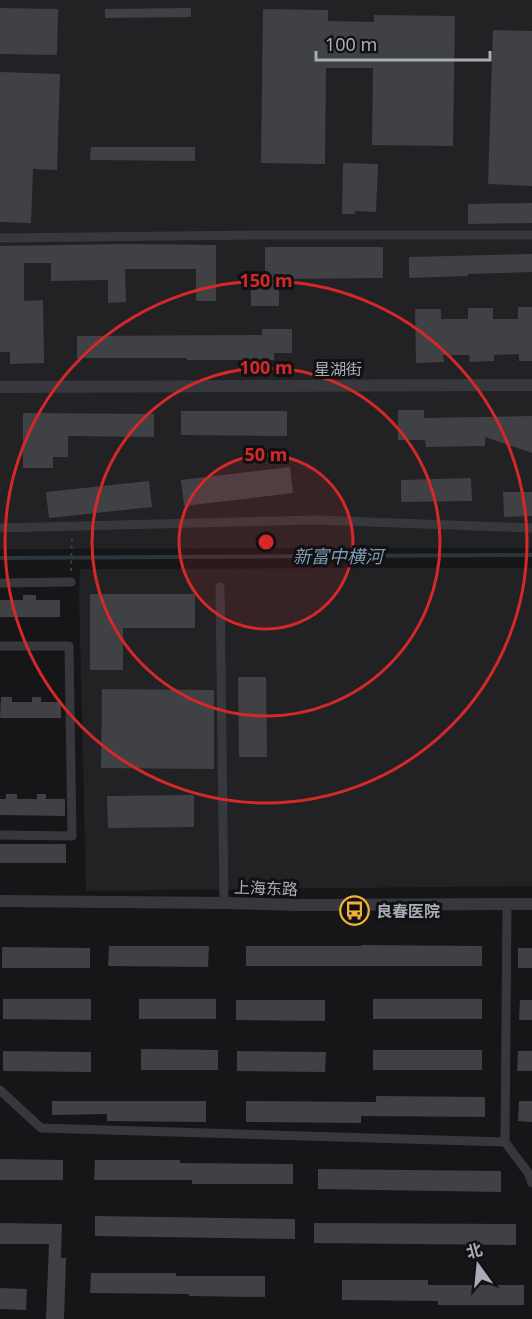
<svg xmlns="http://www.w3.org/2000/svg" width="532" height="1319" font-family="'Noto Sans','Noto Sans SC',sans-serif">
<style>
.built{fill:#222225}
.lines{fill:none;stroke-linecap:round;stroke-linejoin:round}
.stream{stroke:#2c353c;stroke-width:4}
.building{fill:#404145}
.path{stroke:#3d3f44;stroke-width:2;stroke-dasharray:3 4.5;stroke-linecap:butt}
.minor{stroke:#37383d;stroke-width:9}
.tertiary{stroke:#37383d;stroke-width:12}
.ring{fill:none;stroke:#d62828;stroke-width:3}
.labels{text-anchor:middle;dominant-baseline:central;stroke-width:6;stroke-linejoin:round;paint-order:stroke}
.street-label{font-size:16px;fill:#a8adb8;stroke:#111113}
.poi-label{font-size:16px;font-weight:bold;fill:#a8adb8;stroke:#111113;text-anchor:start}
.water-label{font-size:18px;font-style:italic;fill:#7f9bb3;stroke:#111113}
.centre{fill:#d62828;stroke:#111113;stroke-width:3}
.ring-label{font-size:18px;text-anchor:middle;font-weight:bold;fill:#d62828;stroke:#111113;stroke-width:6;stroke-linejoin:round;paint-order:stroke}
</style>
<rect width="100%" height="100%" fill="#161618"/>
<path class="built" d="M0,0h532v548l-532,1z
M532,568v318l-446,5 -7,-300 1,-22z"/>
<g class="lines">
<path class="stream" d="M0,558l532,-3"/>
</g>
<path class="building" d="M0,8l58,1 -1,46 -57,-1z
M191,8v9l-86,1v-9z
M263,9l65,1v11l46,1v-7l81,1 -2,130 -81,-1 1,-77h-47l-1,96 -64,-1z
M493,30l39,1v155l-44,-2z
M0,72l60,2 -3,96 -24,-1 -2,54 -31,-1z
M91,147h104v14l-105,-1z
M343,163l35,1 -2,48 -21,-1v3h-13z
M532,203v20l-64,1v-20z
M125,244l91,1v56h-20v-32h-71l1,33 -18,1v-23l-57,1v-18h-27v38l19,-1 1,63 -34,1v-12h-10v-106z
M265,247h118v31l-104,1v27h-28v-26h14z
M532,254v18l-64,2v2l-59,2v-21z
M518,307h14v54h-13v-7l-25,1v6l-24,1 -1,-7h-26l1,7 -28,1 -1,-54h26v10h27v-11h25v11h25z
M262,329h30v24h-18v7h-87v-2h-110v-22l185,-1z
M398,410h26v8l108,-2v37l-47,-16v9l-59,1 -1,-7h-27z
M181,411h106v25l-106,-1z
M23,413l131,1v23l-86,-1v21h-15v11h-30z
M290,467l3,26 -109,13 -3,-26z
M471,478l1,23 -71,1v-22z
M149,481l3,26 -103,11 -3,-26z
M503,492h29v24l-28,1z
M90,594h105v34h-72v42h-33z
M23,595h13v5h24v17h-60v-17h23z
M238,677h28l1,80h-28z
M102,689l112,1v79l-113,-1z
M1,697h11v5h20v-5h9v5h20v16h-61z
M6,794h11v5h20v-5h9v5h19v17l-65,-1v-16h6z
M194,795v32l-86,1 -1,-32z
M0,844h66v19h-66z
M361,945l121,1v20h-236v-20h115z
M109,946h100l-1,21 -100,-1z
M2,947l88,1v20h-88z
M518,948h14v20h-14z
M3,999h88v21l-88,-1z
M139,999h77v20h-77z
M373,999h109v20h-109z
M236,1000h89v21l-89,-1z
M520,1000h12v20h-13z
M141,1049l77,1v20h-77z
M373,1050h109v20h-109z
M3,1051l88,1v20l-88,-1z
M237,1051l89,1 -1,20 -88,-1z
M518,1051h14v20h-15z
M376,1096l109,1v20l-124,-1v7l-115,-1v-21l130,1z
M52,1101h154v21l-99,-1v-7l-55,1z
M519,1101h13v21l-14,-1z
M0,1159l63,1v20h-63z
M95,1160h85v3l113,1v20h-101v-4h-98z
M318,1169l183,2v21l-183,-3z
M95,1216l200,3v20l-200,-3z
M0,1223l62,1 -1,34h5l-2,61h-18l3,-75h-49z
M314,1223l202,1v21l-202,-2z
M91,1273h85v3h89v21l-76,-1v-2l-99,-1z
M342,1280h86v5h96v20h-86v-4l-96,-1z
M0,1288l27,1 -1,21 -26,-1z"/>
<g class="lines">
<path class="path" d="M71,571l1,-36"/>
<path class="minor" d="M0,238l263,-3h269
M0,528l316,-8 216,8
M0,583l71,-1
M220,587l4,316
M0,646h69l3,190 -72,-1
M0,1090l41,38 464,14 2,-237
M505,1142l24,32 3,9"/>
<path class="tertiary" d="M0,387l532,-2
M0,901l224,2 78,2 230,-1"/>
</g>
<circle cx="266" cy="542" r="87" fill="#d62828" fill-opacity=".12"/>
<g class="ring">
<circle cx="266" cy="542" r="87"/>
<circle cx="266" cy="542" r="174"/>
<circle cx="266" cy="542" r="261"/>
</g>
<defs>
<symbol id="bus-ring" viewBox="-11 -11 22 22"><circle r="9.5" fill="#111113" stroke="#f2b134" stroke-width="1.5"/><path d="M-5-6H5V4H4V6H2V4H-2V6H-4V4H-5ZM-3.5-4V0h7V-4ZM-3.5 1.2v1.5H-2V1.2ZM2 1.2v1.5H3.5V1.2Z" fill="#f2b134"/></symbol>
</defs>
<g fill-rule="evenodd">
<use href="#bus-ring" x="338" y="894" width="33" height="33"/>
</g>
<g class="labels">
<g class="street-label">
<text x="338" y="369">星湖街</text>
<text transform="translate(266 888) rotate(2)">上海东路</text>
</g>
<g class="poi-label">
<text x="376" y="911">良春医院</text>
</g>
<g class="water-label">
<text x="338" y="556">新富中横河</text>
</g>
</g>
<circle cx="266" cy="542" r="9" class="centre"/>
<g class="ring-label">
<text x="266" y="287">150 m</text>
<text x="266" y="374">100 m</text>
<text x="266" y="461">50 m</text>
</g>
<g transform="translate(478 1265) rotate(345)" stroke="#111113" stroke-width="4.5" paint-order="stroke">
<path d="M0-4.5L10 22L0 15L-10 22Z" fill="#a8adb8"/>
<text y="-9" font-size="16" font-weight="bold" text-anchor="middle" fill="#a8adb8">北</text>
</g>
<path d="M316 51v9h174v-9" fill="none" stroke="#a8adb8" stroke-width="3"/>
<text x="325" y="51" font-size="18" fill="#a8adb8" stroke="#111113" stroke-width="4.5" paint-order="stroke">100 m</text>
</svg>
